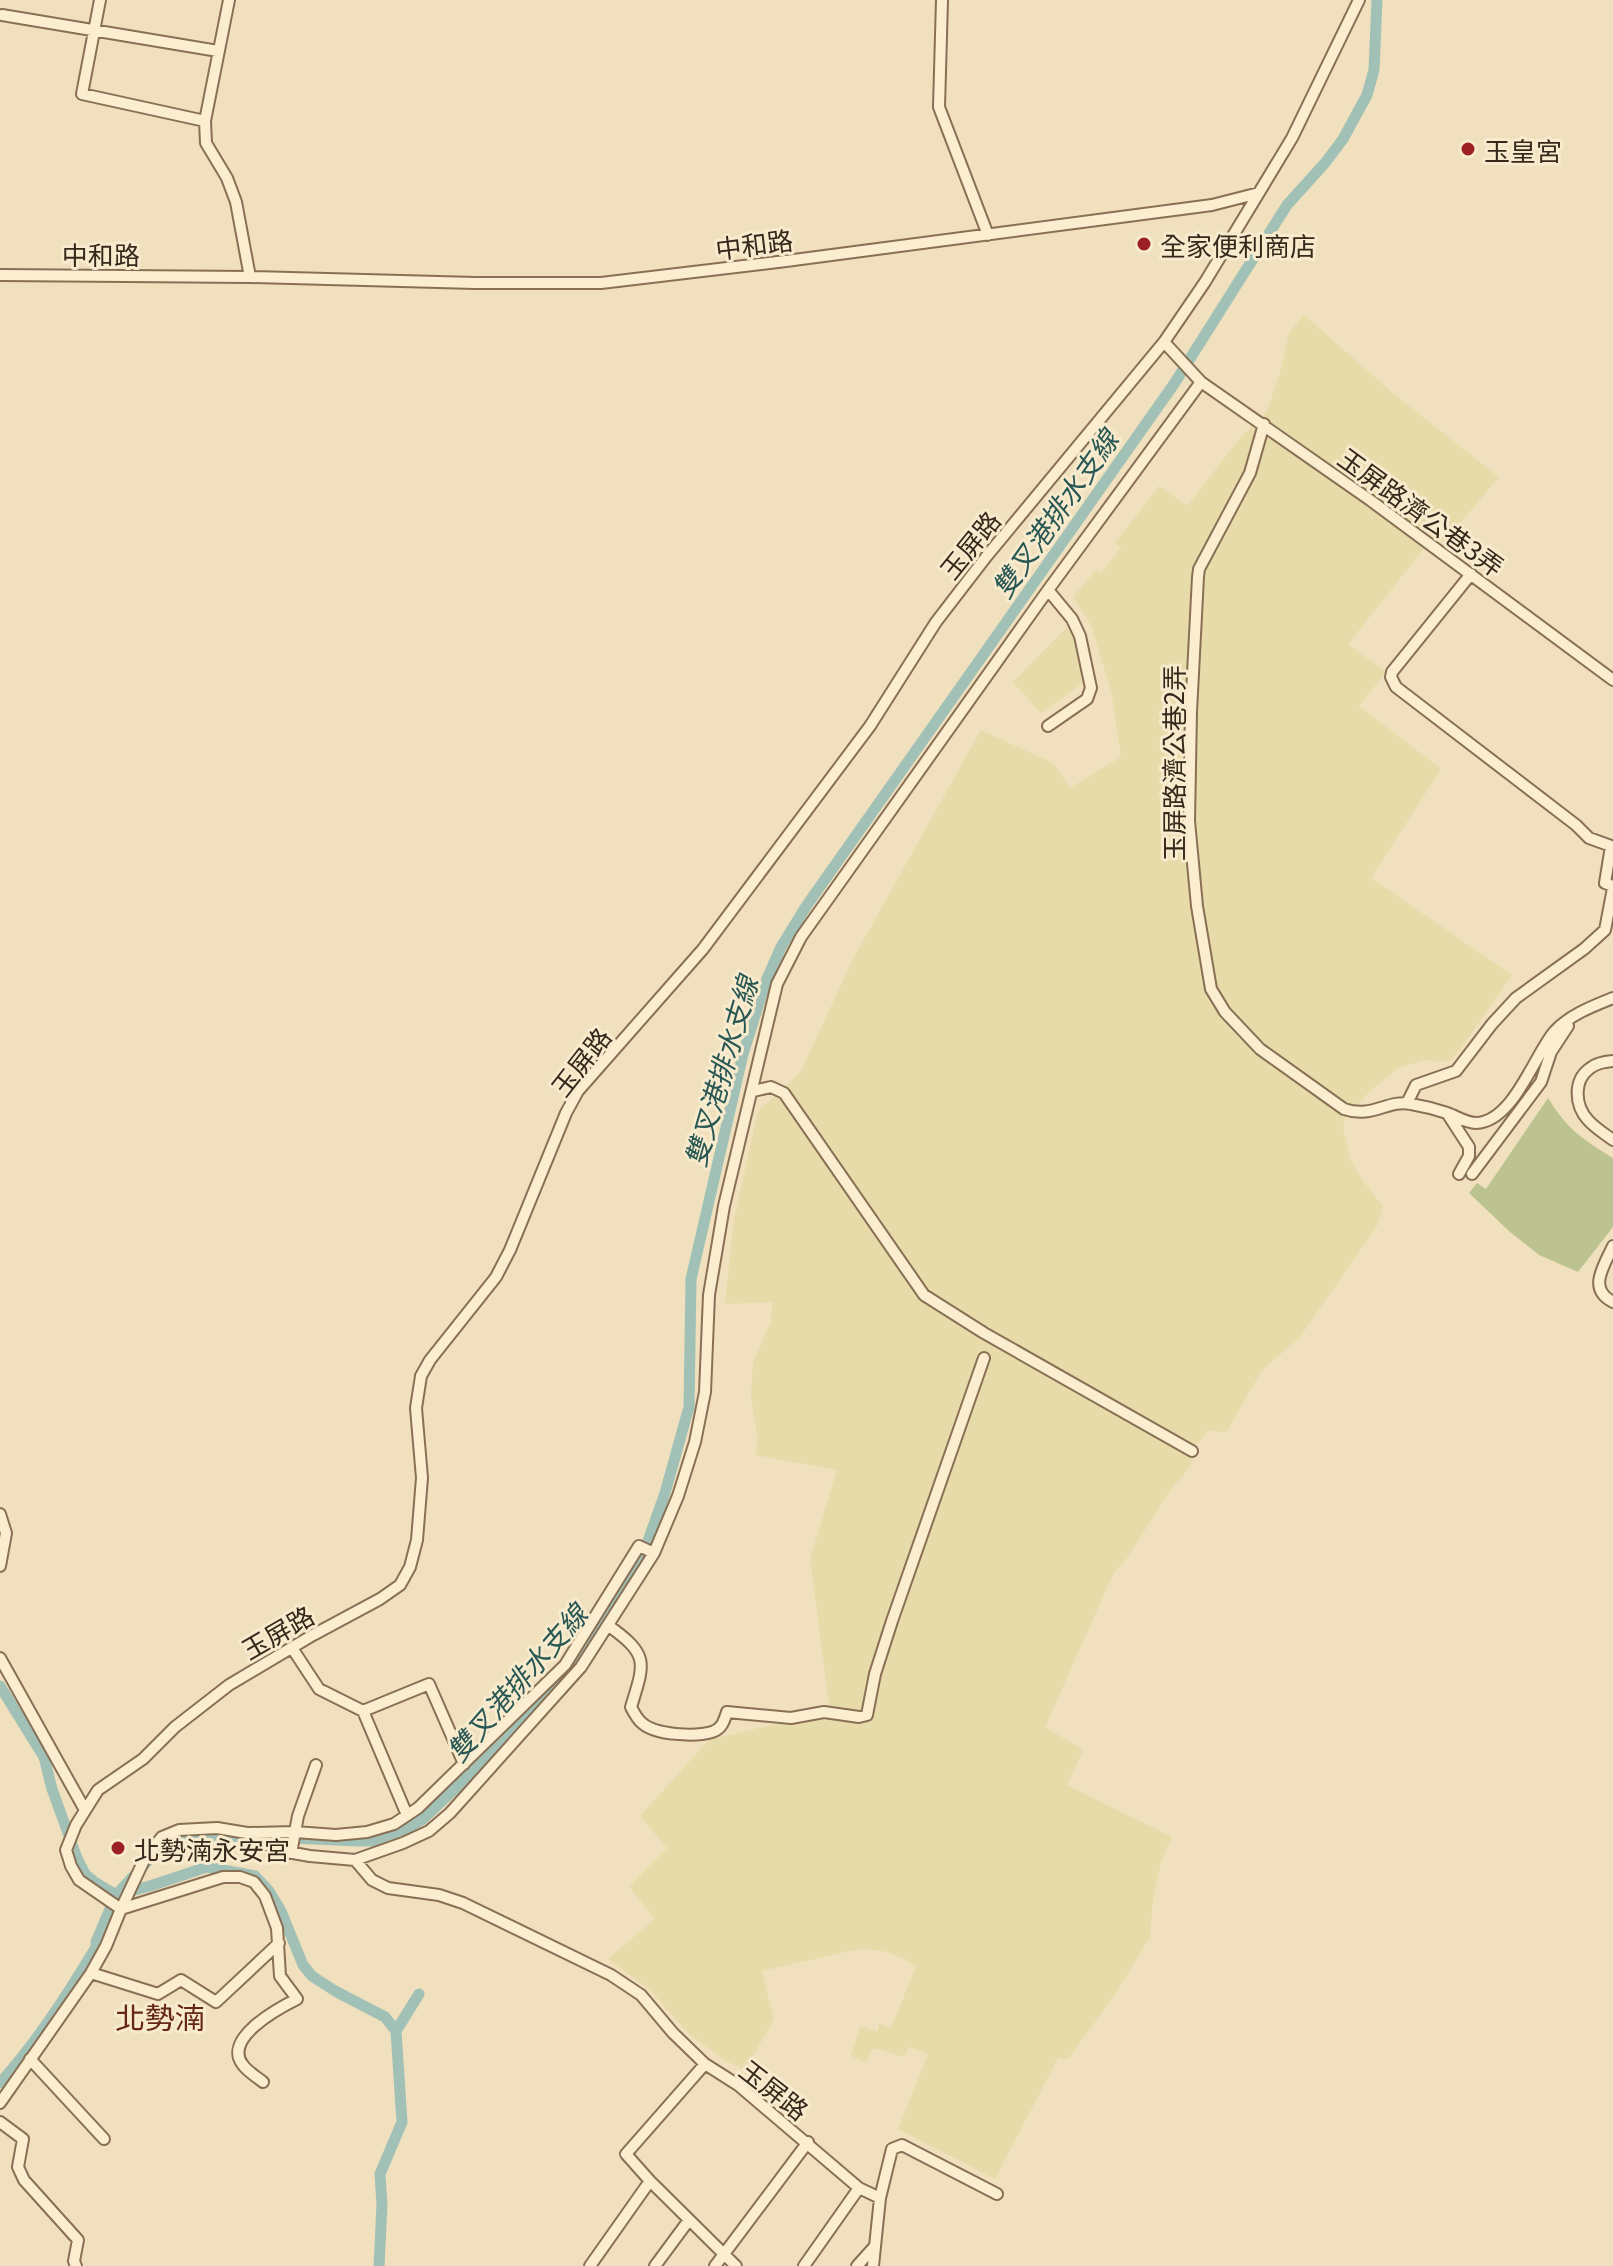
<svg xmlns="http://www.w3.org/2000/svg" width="1613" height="2266" font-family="Georgia,'Noto Sans TC',serif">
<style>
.farmland{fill:#e6dba9}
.cemetery{fill:#bdc390}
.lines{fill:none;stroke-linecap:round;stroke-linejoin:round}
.canal{stroke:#a1c1b7;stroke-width:11}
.minor-casing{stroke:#897055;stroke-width:14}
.minor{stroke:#fbedd0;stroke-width:10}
.poi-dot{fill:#9c2124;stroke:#f7eacd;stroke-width:3}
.labels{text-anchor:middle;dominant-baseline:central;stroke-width:6;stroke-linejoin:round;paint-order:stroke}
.poi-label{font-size:26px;fill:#37281b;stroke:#f7eacd;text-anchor:start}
.street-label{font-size:26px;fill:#37281b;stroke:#f7eacd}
.water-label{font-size:28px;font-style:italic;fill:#295854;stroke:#f7eacd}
.quarter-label{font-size:30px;fill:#662717;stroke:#f7eacd}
</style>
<rect width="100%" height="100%" fill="#f0e0bd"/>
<path class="farmland" d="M1304,315l91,80 104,82 -55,65 -10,-6 -86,108 38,28 -27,34 82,63 -70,109 141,97 -50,72 -11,13 -11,1 -16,-1 -26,8 -27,22 -25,27 -3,10 7,32 13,22 20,25 -6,20 -77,111 -38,33 -36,63 -18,-3 -15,20v10l-9,15 -11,11 -48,75 -11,11 -69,155 38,23 -16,35 105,52 -11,24 -8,39 -3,37 -34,56 -48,66 -10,-1 -63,121 -97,-50 30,-75 -19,-7 -5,10 -31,-9 -7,14 -15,-6 9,-30 18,6 1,-9 12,5 25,-61 -12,-8 -17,-7 -24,-4 -101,23 12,48 -29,51 -21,-10 -36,-27 -38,-43 -42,-31 47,-40 -26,-32 38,-39 -27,-32 69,-76 121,-29 -20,-152 27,-89 -82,-15 3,-15 -7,-41 2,-37 18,-40 2,-20 -48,2 9,-84 24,-109 42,-38 54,-116 127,-227 72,33 17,25 51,-31 -9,-62 -21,-70 -18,-28 23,-27 5,3 20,-25 -6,-5 44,-57 28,20 53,-68 27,-27 14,-42 8,-36z
M1067,627l14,24 1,31 -4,5 -37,26 -28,-31z"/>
<path class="cemetery" d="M1548,1098c20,32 34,41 65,60v69l-35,45 -39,-17 -29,-23 -41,-39 8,-10 9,6z"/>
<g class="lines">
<path class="canal" d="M0,1686l44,71 8,32 25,69 8,16 11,9 20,12 34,-9 57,-19 48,9 14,15 12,20 22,54 9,11 23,15 50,26 11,14
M0,2083c37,-41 67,-88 96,-136v-5l20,-47 42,-45 21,-12 12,-2 78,1 88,4h15l36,-13 15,-9 60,-57 83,-88 26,-32 51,-87 22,-62 24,-86 2,-128 52,-225 23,-73 15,-34 26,-42 367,-521 113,-179 38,-42 18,-24 24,-44 7,-25 3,-70
M379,2266l3,-61 -2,-31 22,-52 -6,-91 23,-37"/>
<defs>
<path id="minor" d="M100,0l-18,94 123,27
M229,0l-24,121 1,22 21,35 9,24 14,75
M942,0l-3,107 49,128
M2,15l216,36
M0,275l250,2 225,6h126l185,-22 426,-56 47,-12
M1201,382l169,118 243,180
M1264,424l-14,49 -51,96 -1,8 -7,135 -2,109 8,85 14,83 14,23 35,37 84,60c29,10 43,-10 67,-5 12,2 24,5 36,9 9,3 19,10 29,10 37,-1 58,-67 78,-91 15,-17 39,-26 59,-34
M1471,574l-79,98 -1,5 5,10 180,138 13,13 22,8 -6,37 8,3
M1048,726l39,-27 4,-11 -11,-52 -8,-17 -24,-29
M1613,1061c-9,1 -17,2 -24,8 -16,12 -14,37 -1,51 7,8 17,14 25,20
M753,1091l18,-4 13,6 140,202 60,38 208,118
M1407,1103l9,-18 40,-14 36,-47 24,-26 68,-49 21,-19 8,-42
M1447,1113l22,34v9l-10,18
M1472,1174l69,-92 10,-30 17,-26
M1613,1246c-9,20 -26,43 0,56
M0,1514l6,19 -6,33
M609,1626c40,29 36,36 22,81 3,6 6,12 11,16 13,12 53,14 70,9 10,-3 12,-11 15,-20l64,6 33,-6 35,5 8,-2 8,-41 17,-53 92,-263
M292,1648l27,41 44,22 66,-27 35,80
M0,1658l85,152
M363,1711l44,104
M249,1833l46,-1 41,3 31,-3 27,-8 24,-16 147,-143 74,-119 15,7
M291,1853l7,-37 18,-51
M355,1860l17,20 16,8 51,7 24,8 148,72 30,20 32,38 32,31 33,21 121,103 21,10
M91,1973l67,21 23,-14 35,22 63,-59
M30,2059l74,80
M705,2064l-79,90 24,27 86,85
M263,2082c-6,-5 -15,-10 -20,-17 -21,-26 34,-56 54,-66l-17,-23 -3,-48 -12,-32 -11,-14 -14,-5h-17l-102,32 -42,-29 -8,-14 -5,-16 10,-25 22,-35 45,-31 32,-32 54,-42 84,-50 67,-36 20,-14 10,-18 7,-27 5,-62 -6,-70 5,-32 9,-16 66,-83 14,-27 56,-137 12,-22 125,-142 167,-223 66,-104 50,-65 178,-215 41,-60 87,-144 67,-138
M0,2103l91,-130 15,-27 15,-37 24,-51 17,-21 17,-7 38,-2 30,5 29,17 34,6 45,4 48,-17 26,-12 21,-18 131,-146 73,-114 24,-57 17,-54 10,-50 4,-97 15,-89 53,-222 24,-47 247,-347 153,-208 -37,-40
M0,2122l23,17 -5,28 6,13 54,60 -4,21 2,5
M590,2266l60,-85
M655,2266l34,-46
M715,2266l93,-124
M804,2266l55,-78
M857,2266l18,-20
M873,2266l7,-68 12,-49 10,-4 95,49"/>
</defs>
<use href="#minor" class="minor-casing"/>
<use href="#minor" class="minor"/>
</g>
<g class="poi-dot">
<circle cx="1468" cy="149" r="8"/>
<circle cx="1144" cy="244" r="8"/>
<circle cx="118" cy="1848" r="8"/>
</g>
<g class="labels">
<g class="poi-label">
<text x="1484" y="149">玉皇宮</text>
<text x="1160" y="244">全家便利商店</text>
<text x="134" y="1848">北勢湳永安宮</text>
</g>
<g class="street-label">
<text transform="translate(754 243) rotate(-7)">中和路</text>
<text x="101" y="253">中和路</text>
<text transform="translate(1422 511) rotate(36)">玉屏路濟公巷3弄</text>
<text transform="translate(969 544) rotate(-51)">玉屏路</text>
<text transform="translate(1172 763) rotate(-90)">玉屏路濟公巷2弄</text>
<text transform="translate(580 1061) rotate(-52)">玉屏路</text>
<text transform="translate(277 1631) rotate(-30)">玉屏路</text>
<text transform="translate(775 2089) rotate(38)">玉屏路</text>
</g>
<g class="water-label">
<text transform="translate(1054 513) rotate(-55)">雙叉港排水支線</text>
<text transform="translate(720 1071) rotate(-74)">雙叉港排水支線</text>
<text transform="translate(516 1682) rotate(-49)">雙叉港排水支線</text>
</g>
<g class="quarter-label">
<text x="160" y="2016">北勢湳</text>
</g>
</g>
</svg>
